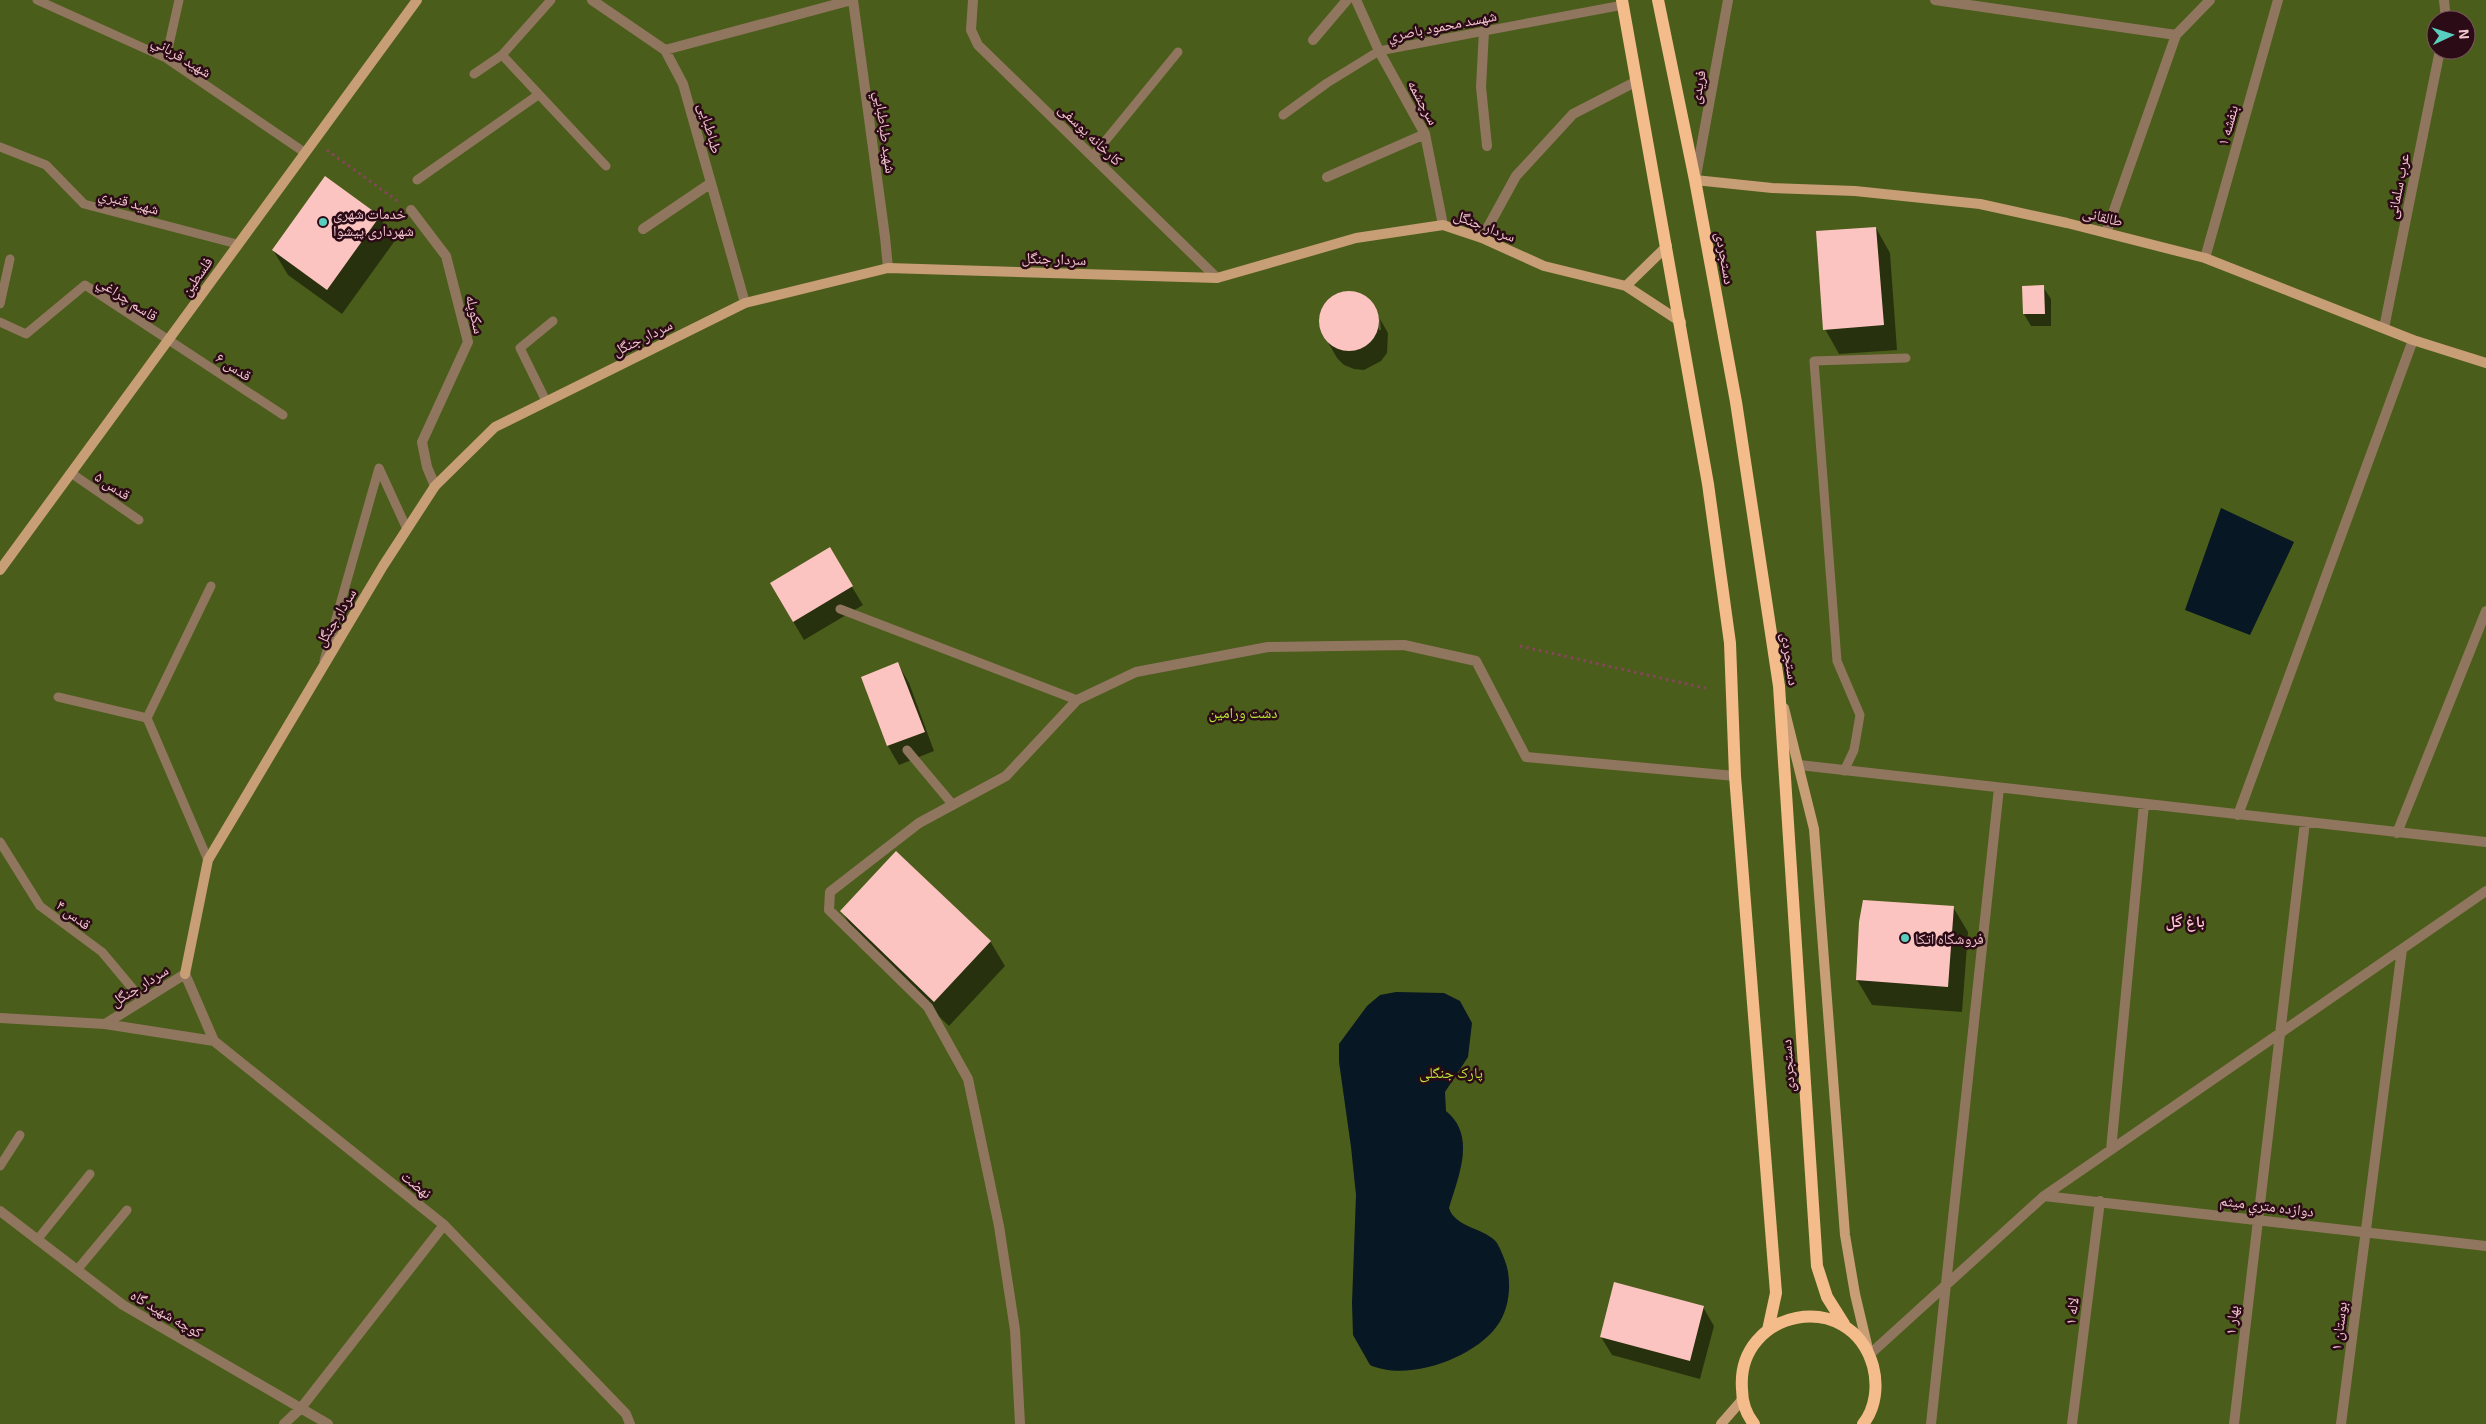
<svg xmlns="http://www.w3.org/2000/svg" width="2486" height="1424" font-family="'Exo 2','Noto Naskh Arabic',sans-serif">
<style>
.green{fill:#4b5d1b;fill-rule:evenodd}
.water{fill:#071723}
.shadow{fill:#0007}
.building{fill:#fcc4c0}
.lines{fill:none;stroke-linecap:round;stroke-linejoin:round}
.path{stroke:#87455c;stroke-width:3;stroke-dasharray:2.5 4;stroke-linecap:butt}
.lane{stroke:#91765f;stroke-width:9}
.street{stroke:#91765f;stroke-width:10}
.secondary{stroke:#c89e77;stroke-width:10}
.primary{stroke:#f3bc8a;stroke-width:12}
.poi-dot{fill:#59cebe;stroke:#2b0b15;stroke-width:2}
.labels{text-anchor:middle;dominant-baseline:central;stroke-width:5;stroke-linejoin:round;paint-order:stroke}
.street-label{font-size:15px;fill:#f1c3cd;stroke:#2b0b15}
.poi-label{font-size:15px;fill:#f1c3cd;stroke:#2b0b15;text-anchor:start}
.park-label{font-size:15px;fill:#bbe838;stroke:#2b0b15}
.neighbourhood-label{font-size:16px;font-weight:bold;fill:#f9c2ce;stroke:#2b0b15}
</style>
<rect width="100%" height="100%" fill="#580e2a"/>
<path class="green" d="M0,0h2486v1424h-2486zM2436,20h30v30h-30z"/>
<path class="water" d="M2221,508l73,34 -44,93 -65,-25z
M1396,992l48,1 16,8 12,22 -4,34 -23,35 1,19c31,25 12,66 3,97 6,20 37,20 48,35 4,7 10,21 11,29 3,18 0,39 -11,54 -24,33 -90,56 -127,39l-17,-30 -1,-32 4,-108 -5,-48 -12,-85v-18l28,-38 13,-11z"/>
<path class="shadow" d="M379,216l15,26 -52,72 -54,-39 -15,-25z
M1876,228l14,25 7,97 -58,4 -14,-25z
M2043,287l8,12v27h-20l-7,-12z
M1350,292l17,6 11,17 1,15h2l-1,-11 8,14 -1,20 -6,8 -17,9 -10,-1 -10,-4 -7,-7 -16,-28 1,-18 10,-14z
M829,549l34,56 -59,35 -33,-56z
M898,664l11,19 25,68 -35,14 -11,-19 -25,-69z
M1953,907l15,25 -6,80 -90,-7 -15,-25z
M842,911l148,30 15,25 -56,60 -93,-90z
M1703,1307l11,19 -14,53 -88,-24 -11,-18z"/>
<path class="building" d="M325,176l55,40 -53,74 -55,-40z
M1876,227l8,98 -61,5 -7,-99z
M2044,285l1,29h-22l-1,-28z
M1319 321a30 30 0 1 1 60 0a30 30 0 1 1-60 0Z
M830,547l23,39 -60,36 -23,-39z
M898,662l27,70 -38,14 -26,-69z
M896,851l95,90 -57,61 -94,-91z
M1863,900l91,6 -6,81 -92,-7 3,-58z
M1614,1282l90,24 -14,55 -90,-24z"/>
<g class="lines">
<path class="path" d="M327,150l73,53
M1520,646l189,43"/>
<path class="lane" d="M37,0l129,58 138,94
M502,55l104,111
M166,58l13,-58
M474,74l28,-19 49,-55
M1283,115l44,-32 52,-32 244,-46
M0,147l46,18 38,39 153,40
M1093,156l85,-104
M417,180l121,-85
M0,304l10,-45
M0,322l26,12 59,-49 198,130
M546,401l-26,-53 33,-27
M71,473l68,47
M840,609l237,91
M324,661l55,-193 28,61
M58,697l89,21
M907,750l46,55
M1844,771l10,-21 6,-35 -23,-54 -23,-300 92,-3
M0,842l40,64 62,46 41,49
M208,860l-61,-142 64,-132
M0,1166l20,-31
M37,1240l53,-66
M77,1270l50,-60"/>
<path class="street" d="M592,0l73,50 18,34 62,219
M853,0l32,237 3,31
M973,0l-2,30 7,15 239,233
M1356,0l23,51 46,83 18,91
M1935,0l241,35
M2444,0l2,20
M1484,31l-3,56 6,59
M1313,40l34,-40
M665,50l187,-50
M1696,176l32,-176
M1327,177l98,-43
M411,210l35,46 22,86 -46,100 5,25 8,19
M643,229l68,-46
M2106,233l70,-198 34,-35
M1482,238l34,-62 57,-62 64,-33
M2205,258l73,-258
M2384,328l56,-278
M1799,765l687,77
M2238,815l175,-475
M2397,833l89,-222
M0,1018l105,6 80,-50 29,67 230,184 182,189 4,10
M105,1024l109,17
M2111,1150l33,-346
M2044,1196l442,50
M0,1211l123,94 205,119
M1869,1355l175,-159 442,-305
M284,1424l17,-16 143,-183
M1020,1424l-5,-94 -16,-104 -31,-147 -40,-72 -99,-97 1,-18 89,-69 87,-47 71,-76 59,-28 132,-25 136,-2 72,16 50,96 209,19
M1931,1424l68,-636
M2072,1424l28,-223
M2234,1424l71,-602
M2341,1424l61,-475"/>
<path class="secondary" d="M1695,180l77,8 83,3 125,13 87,19 138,35 208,82 73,23
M1667,246l-41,40 55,36
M0,570l417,-570
M1784,708l30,121 31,406 10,59 13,55
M185,974l23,-114 175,-294 52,-80 60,-59 250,-124 143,-35 329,10 139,-40 87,-13 39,13 62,28 82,20
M1721,1424l21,-24"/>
<path class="primary" d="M1622,0l86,484 22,159 5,133 41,517 -8,37
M1658,0l37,180 41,222 43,284 38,580 10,31 17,27
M1754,1424c-8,-10 -12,-22 -12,-35 -6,-79 108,-103 131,-23 5,19 3,42 -10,58"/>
</g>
<g class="poi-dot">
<circle cx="323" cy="222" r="5"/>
<circle cx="1905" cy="938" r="5"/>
</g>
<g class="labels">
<g class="street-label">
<text transform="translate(1442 25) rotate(-11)">شهسد محمود باصري</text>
<text transform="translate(182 56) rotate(31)">شهيد قرباني</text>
<text transform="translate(1697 87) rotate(-80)">فریدی</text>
<text transform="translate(1424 102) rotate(62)">سرچشمه</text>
<text transform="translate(2227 125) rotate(-74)">بنفشه ۱</text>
<text transform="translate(711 128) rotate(74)">طباطبایی</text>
<text transform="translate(886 132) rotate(82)">شهيد طباطبايي</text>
<text transform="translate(1091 134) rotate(44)">کارخانه یوسفی</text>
<text transform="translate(2397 186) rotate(-79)">عرب سلمانی</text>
<text transform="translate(129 201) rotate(15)">شهيد قنبري</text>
<text transform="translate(2103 216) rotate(14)">طالقانی</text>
<text transform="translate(1485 225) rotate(21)">سردار جنگل</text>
<text transform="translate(1054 258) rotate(2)">سردار جنگل</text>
<text transform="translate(1726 258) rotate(80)">دستجردی</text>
<text transform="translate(196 276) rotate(-55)">فلسطین</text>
<text transform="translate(128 298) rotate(33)">قاسم چراغي</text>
<text transform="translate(476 314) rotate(77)">سکوپله</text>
<text transform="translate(642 337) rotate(-26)">سردار جنگل</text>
<text transform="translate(234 366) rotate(33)">قدس ۶</text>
<text transform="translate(113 485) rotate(34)">قدس ۵</text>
<text transform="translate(335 617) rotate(-59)">سردار جنگل</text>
<text transform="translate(1791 659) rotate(82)">دستجردی</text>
<text transform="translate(74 914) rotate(37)">قدس ۴</text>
<text transform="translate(139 985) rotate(-32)">سردار جنگل</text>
<text transform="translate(1787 1066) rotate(-94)">دستجردی</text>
<text transform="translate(417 1184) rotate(39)">نهضت</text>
<text transform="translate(2267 1205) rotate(7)">دوازده متري میثم</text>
<text transform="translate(2071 1311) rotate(-83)">لاله ۱</text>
<text transform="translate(167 1313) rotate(30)">کوچه شهید گاه</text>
<text transform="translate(2231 1320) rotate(-83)">بهار ۱</text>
<text transform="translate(2338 1326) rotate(-83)">بوستان ۱</text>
</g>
<g class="poi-label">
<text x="333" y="213">خدمات شهری<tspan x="333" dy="17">شهرداری پیشوا</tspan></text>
<text x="1915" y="938">فروشگاه اتکا</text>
</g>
<g class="park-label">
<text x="1243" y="712">دشت ورامین</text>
<text x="1451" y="1072">پارک جنگلی</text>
</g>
<g class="neighbourhood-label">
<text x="2185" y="920">باغ گل</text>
</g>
</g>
<g transform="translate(2451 35) rotate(86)"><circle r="24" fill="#2b0b15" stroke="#7a555f"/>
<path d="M0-4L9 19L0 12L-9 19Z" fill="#59cebe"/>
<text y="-8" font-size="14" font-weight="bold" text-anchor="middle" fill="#f1c3cd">N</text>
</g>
</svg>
